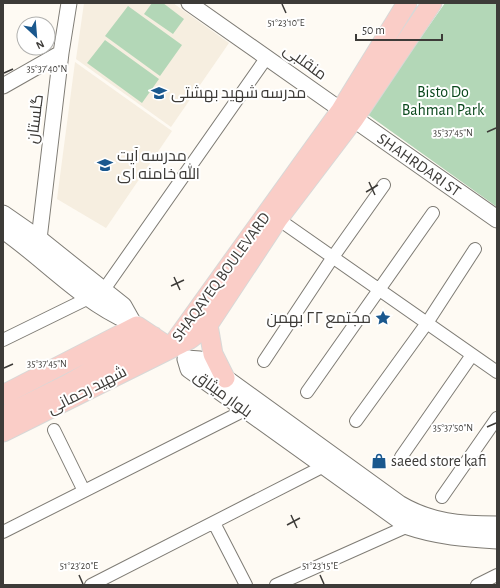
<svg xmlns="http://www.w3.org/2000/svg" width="500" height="588" font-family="'Alegreya Sans',Cairo,sans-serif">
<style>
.built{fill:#f6eee0}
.green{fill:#b3d7b7}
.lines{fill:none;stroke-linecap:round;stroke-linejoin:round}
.minor-casing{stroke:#7f7c75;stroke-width:14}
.tertiary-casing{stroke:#7f7c75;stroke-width:17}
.secondary-casing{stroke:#7f7c75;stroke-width:19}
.primary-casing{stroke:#d8d8d7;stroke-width:21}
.minor{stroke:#fff;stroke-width:12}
.tertiary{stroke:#fff;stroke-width:15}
.secondary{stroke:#fff;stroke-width:17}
.primary{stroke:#facdc7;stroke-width:19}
.ticks{fill:none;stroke:#3d3b38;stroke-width:1.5}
.labels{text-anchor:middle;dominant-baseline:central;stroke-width:4;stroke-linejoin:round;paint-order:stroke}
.street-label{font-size:16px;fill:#3d3b38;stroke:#fff}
.park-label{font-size:16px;fill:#0a481c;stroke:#fff}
.poi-label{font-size:16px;fill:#3d3b38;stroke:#fff;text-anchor:start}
.ticks-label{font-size:10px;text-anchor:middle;fill:#3d3b38;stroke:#fff;stroke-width:4;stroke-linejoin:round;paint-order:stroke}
</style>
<rect width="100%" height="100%" fill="#fefaf3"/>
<path class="built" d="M84,3h89l56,40 -58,84 -95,-68z
M75,62l97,69 -66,97 -49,-29z"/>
<path class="green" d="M152,3h11l21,16 -11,15 -29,-20z
M445,3h52v204l-130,-93z
M128,6l54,39 -22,31 -55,-40z
M105,40l54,39 -17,24 -55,-40z"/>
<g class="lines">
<defs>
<path id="minor" d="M278,219l219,153
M3,340l100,-49 164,-234
M264,361l69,-104 51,-72
M307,392l126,-179
M356,421l71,-98 48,-74
M54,430l30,61
M401,457l71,-102
M442,497l55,-79
M214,523l32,62
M3,532l242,-122
M91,585l233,-119
M276,585l132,-59
M477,585l20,-10"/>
<path id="tertiary" d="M189,3l152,107
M3,86l58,-33
M39,239l22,-186 8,-50"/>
<path id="secondary" d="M343,111l154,108
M3,214l36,25 84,67 9,16
M3,230c42,29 78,70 126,91
M186,359l3,10 219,157c29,10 58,12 89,14
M186,359l14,1 199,144c32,19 61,21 98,21"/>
<path id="primary" d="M208,325l5,29 12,24
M173,344l168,-234 66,-107
M3,395l134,-69 33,22
M3,416l65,-32 85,-48
M3,432l187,-93 18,-14 70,-106 76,-100 78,-116"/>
</defs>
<use href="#minor" class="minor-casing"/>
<use href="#tertiary" class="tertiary-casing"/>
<use href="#secondary" class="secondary-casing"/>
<use href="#primary" class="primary-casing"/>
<use href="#minor" class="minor"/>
<use href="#tertiary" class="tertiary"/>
<use href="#secondary" class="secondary"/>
<use href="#primary" class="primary"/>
</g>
<path class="ticks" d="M282,4l4,9M4,73l9,-4M487,132l9,-4M369,182l6,13M366,192l12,-7M174,277l6,13M171,286l13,-6M4,368l9,-4M487,427l9,-4M291,515l6,13M287,525l13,-7M79,575l4,9M320,575l4,9"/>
<defs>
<symbol id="school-bare" viewBox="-9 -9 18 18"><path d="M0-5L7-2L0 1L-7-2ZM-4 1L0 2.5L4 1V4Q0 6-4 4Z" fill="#1a588e" stroke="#fff" stroke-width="2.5" paint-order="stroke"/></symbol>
<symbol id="sight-bare" viewBox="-9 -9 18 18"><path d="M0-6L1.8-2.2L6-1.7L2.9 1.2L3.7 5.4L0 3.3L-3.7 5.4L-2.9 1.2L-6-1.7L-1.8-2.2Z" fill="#1a588e" stroke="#fff" stroke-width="2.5" paint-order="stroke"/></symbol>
<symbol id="shop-bare" viewBox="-9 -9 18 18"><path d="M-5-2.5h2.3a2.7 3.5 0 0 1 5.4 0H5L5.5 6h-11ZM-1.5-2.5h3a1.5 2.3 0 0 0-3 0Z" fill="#1a588e" stroke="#fff" stroke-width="2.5" paint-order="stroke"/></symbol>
</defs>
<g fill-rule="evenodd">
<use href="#school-bare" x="148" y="82" width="22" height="22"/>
<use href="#school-bare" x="94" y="154" width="22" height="22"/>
<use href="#sight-bare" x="372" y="307" width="22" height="22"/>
<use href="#shop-bare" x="368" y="450" width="22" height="22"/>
</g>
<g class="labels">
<g class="street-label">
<text transform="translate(305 62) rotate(36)">منقلبی</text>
<text transform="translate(35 119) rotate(-83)">گلستان</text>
<text transform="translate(419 165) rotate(35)">SHAHRDARI ST</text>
<text transform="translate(221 277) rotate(-54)">SHAQAYEQ BOULEVARD</text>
<text transform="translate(87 390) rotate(-27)">شهید رحمانی</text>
<text transform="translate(223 394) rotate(36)">بلوار میثاق</text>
</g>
<g class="park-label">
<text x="443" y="92">Bisto Do<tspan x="443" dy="18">Bahman Park</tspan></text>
</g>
<g class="poi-label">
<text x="171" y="93">مدرسه شهید بهشتی</text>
<text x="117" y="156">مدرسه آیت<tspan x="117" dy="18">الله خامنه ای</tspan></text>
<text x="371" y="318" text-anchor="end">مجتمع ۲۲ بهمن</text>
<text x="391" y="461">saeed store kafi</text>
</g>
</g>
<g class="ticks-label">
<text x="286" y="26">51°23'10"E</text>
<text x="47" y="72">35°37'40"N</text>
<text x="453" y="136">35°37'45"N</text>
<text x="47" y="367">35°37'45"N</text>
<text x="453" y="431">35°37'50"N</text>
<text x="79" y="569">51°23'20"E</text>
<text x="320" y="569">51°23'15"E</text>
</g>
<rect width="500" height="588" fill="none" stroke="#3d3b38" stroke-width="8"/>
<g transform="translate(36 36) rotate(154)"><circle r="19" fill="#ffffff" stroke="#b1b1af"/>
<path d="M0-3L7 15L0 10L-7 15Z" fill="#1a588e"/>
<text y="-6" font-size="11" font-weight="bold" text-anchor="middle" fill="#3d3b38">N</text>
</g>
<path d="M356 34v6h86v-6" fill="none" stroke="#3d3b38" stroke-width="2"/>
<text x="362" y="34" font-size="12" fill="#3d3b38" stroke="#ffffff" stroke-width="3" paint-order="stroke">50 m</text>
</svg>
